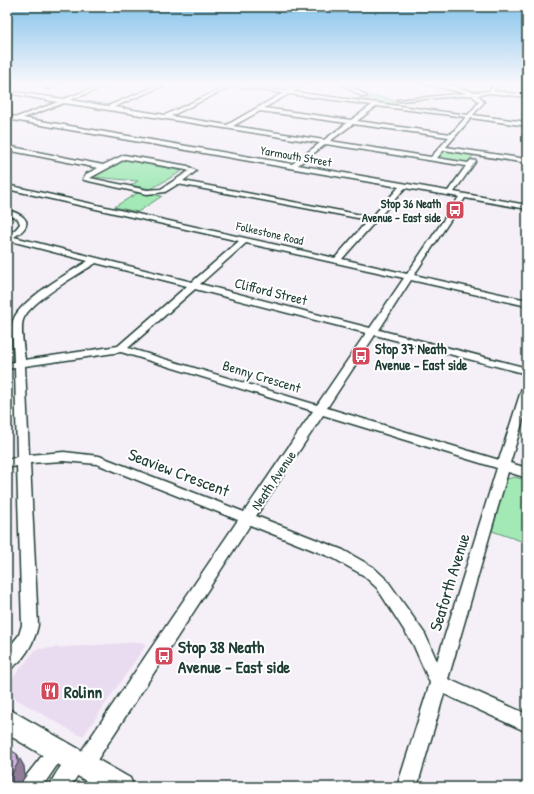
<svg xmlns="http://www.w3.org/2000/svg" width="534" height="794" font-family="'Patrick Hand',sans-serif">
<style>
.built{fill:#eadcf0}
.green{fill:#a2e9b6;stroke:#609375}
.lines{fill:none;stroke-linecap:round;stroke-linejoin:round}
.minor-casing{stroke:#1f3d34;stroke-width:3}
.secondary-casing{stroke:#1f3d34;stroke-width:3}
.minor{fill:#fff;fill-rule:evenodd}
.secondary{fill:#fff;fill-rule:evenodd}
.shaded-wall{fill:#917c9b;stroke:#1f3d34}
.building{fill:#cfb1de;stroke:#1f3d34}
.labels{text-anchor:middle;dominant-baseline:central;stroke-width:4;stroke-linejoin:round;paint-order:stroke}
.far-street-label{font-size:12px;fill:#1f3d34;stroke:#fff}
.far-poi-label{font-size:12px;font-weight:bold;fill:#1f3d34;stroke:#fff;text-anchor:end}
.street-label{font-size:14px;fill:#1f3d34;stroke:#fff}
.poi-label{font-size:14px;font-weight:bold;fill:#1f3d34;stroke:#fff;text-anchor:start}
.near-street-label{font-size:17px;fill:#1f3d34;stroke:#fff}
.near-poi-label{font-size:17px;font-weight:bold;fill:#1f3d34;stroke:#fff;text-anchor:start}
</style>
<rect width="100%" height="100%" fill="#f5eff8"/>
<filter id="ink" filterUnits="userSpaceOnUse"><feTurbulence type="fractalNoise" baseFrequency=".025" numOctaves="2"/><feDisplacementMap in="SourceGraphic" scale="8" xChannelSelector="R" yChannelSelector="G"/><feConvolveMatrix kernelMatrix="1 2 1 2 8 2 1 2 1" color-interpolation-filters="sRGB"/></filter>
<g filter="url(#ink)">
<path class="built" d="M141,642l5,3 -62,90h-5l-72,-41v-9l29,-36z"/>
<path class="green" d="M362,97c10,0 30,-2 37,8l-4,1 -40,-6z
M446,150l27,4 1,1 -7,8 -29,-5 6,-7z
M126,160l56,11 -31,18 -20,-4 7,-4 -45,-4z
M139,192l23,4 -24,16 -24,-5z
M515,477l12,4v62l-35,-12 14,-52z"/>
<g class="lines">
<defs>
<path id="minor" d="M52,84h6l-9,5 -4,-1z
M104,84h7l-41,16 38,6 53,-22h6l-53,23 51,8 62,-29 -5,-2h14l51,7 12,-7h6l-12,8 175,23 11,-13 -7,-7 -73,6 -2,-1 70,-7 -43,-9 24,1 26,7 15,-1 5,-7h5l-6,7 34,4v2l-37,-4 -12,2 6,7 -11,13 54,7v4l-56,-8 -25,29 81,12v4l-83,-13 -7,8 31,5 3,-3 5,1 -22,31 73,13v4l-62,-11 -51,77 113,25v6l-116,-26 -32,50 148,38v6l-152,-39 -48,73 172,52 23,-72 5,-3v22l-17,56 17,5v10l-19,-6 -60,207 79,35v18l-83,-38 -27,93h-20l33,-104 -17,-39 -36,-56 -14,-13 -30,-17 -83,-33 -160,246 -7,2 -3,-1 -10,15h-21c5,-12 16,-30 28,-35l3,1 158,-233 -141,-56 -33,-3 -34,2 8,162c-3,16 -15,39 -31,45v-20l12,-15 3,-10 -5,-159 -10,2v-8l10,-3 -2,-89 -8,1v-6l7,-1c0,-10 -3,-32 -1,-41 5,-20 57,-49 75,-60l-81,-21v-5l9,-6 4,-5 -2,-5 -11,-5v-4c20,5 28,14 7,27l178,45 47,-41 -232,-52v-4l328,73 33,-38 -190,-36 -13,8 -18,2 -63,-14 -1,-1 3,-5 12,-6 -91,-18v-4l96,19 21,-10 64,11 8,5 -13,10 189,36 27,-30 -392,-68v-4l10,2 41,-15 -51,-9v-2l57,8zM232,86l51,7 -56,32 -56,-9zM289,94l83,11 -21,15 -87,-12zM64,103l256,40 -28,21 -269,-46zM377,106l89,11 -15,17 -94,-13zM260,111l87,12 -23,17 -91,-14zM353,124l96,13 -18,20 -101,-16zM326,144l140,22 -18,25 -150,-26zM125,159l61,11 3,1 -28,18 -14,1 -57,-12zM405,188l54,9 -52,77 -65,-15zM246,243l158,35 -34,50 -170,-44zM96,263l91,23 -69,60 -93,14c-1,-10 -5,-31 -2,-40 6,-18 56,-46 73,-57zM195,289l171,44 -49,72 -189,-57zM121,352l192,59 -69,101 -145,-56 -35,-4 -35,3 -4,-89zM323,415l174,53 -60,193 -12,-27 -38,-54 -14,-13 -30,-17 -87,-34z
M341,84h6l20,12 -4,1z
M58,740l6,3 3,6 -3,6 -22,32h-22l3,-7 29,-37z"/>
<path id="secondary" d="M7,708l123,70 4,9h-38l-89,-53z"/>
</defs>
<use href="#minor" class="minor-casing"/>
<use href="#secondary" class="secondary-casing"/>
<use href="#minor" class="minor"/>
<use href="#secondary" class="secondary"/>
</g>
<path class="shaded-wall" d="M17,754l7,12 1,10 -6,11h-12v-6z"/>
<path class="building" d="M7,748l10,6 1,9 -7,12 -4,6z"/>
</g>
<linearGradient id="sky" x2="0" y2="1"><stop stop-color="#84c3eb"/><stop offset="0.43" stop-color="#faf8fc"/><stop offset="1" stop-color="#faf8fc" stop-opacity="0"/></linearGradient>
<rect width="534" height="195" fill="url(#sky)"/>
<defs>
<symbol id="bus-square" viewBox="-11 -11 22 22"><rect x="-9" y="-9" width="18" height="18" rx="4" fill="#d1495b" stroke="#fff"/><path d="M-5-6H5V4H4V6H2V4H-2V6H-4V4H-5ZM-3.5-4V0h7V-4ZM-3.5 1.2v1.5H-2V1.2ZM2 1.2v1.5H3.5V1.2Z" fill="#fff"/></symbol>
<symbol id="restaurant-square" viewBox="-11 -11 22 22"><rect x="-9" y="-9" width="18" height="18" rx="4" fill="#d1495b" stroke="#fff"/><path d="M-5-6h1v4h1v-4h1v4h1v-4h1v5L-1.5 .5V6h-2V.5L-5-1ZM5-6V6H3V1.5H1.5Q1.5-4 5-6Z" fill="#fff"/></symbol>
</defs>
<g fill-rule="evenodd">
<use href="#bus-square" x="444" y="199" width="22" height="22"/>
<use href="#bus-square" x="350" y="345" width="22" height="22"/>
<use href="#bus-square" x="153" y="645" width="22" height="22"/>
<use href="#restaurant-square" x="39" y="680" width="22" height="22"/>
</g>
<g class="labels">
<g class="far-street-label">
<text transform="translate(296 156) rotate(10)">Yarmouth Street</text>
<text transform="translate(270 233) rotate(13)">Folkestone Road</text>
</g>
<g class="far-poi-label">
<text x="441" y="203">Stop 36 Neath<tspan x="441" dy="14">Avenue - East side</tspan></text>
</g>
<g class="street-label">
<text transform="translate(271 291) rotate(14)">Clifford Street</text>
<text transform="translate(262 376) rotate(17)">Benny Crescent</text>
<text transform="translate(273 480) rotate(-56)">Neath Avenue</text>
</g>
<g class="poi-label">
<text x="375" y="348">Stop 37 Neath<tspan x="375" dy="16">Avenue - East side</tspan></text>
</g>
<g class="near-street-label">
<text transform="translate(179 472) rotate(21)">Seaview Crescent</text>
<text transform="translate(449 582) rotate(-73)">Seaforth Avenue</text>
</g>
<g class="near-poi-label">
<text x="178" y="646">Stop 38 Neath<tspan x="178" dy="20">Avenue - East side</tspan></text>
<text x="64" y="691">Rolinn</text>
</g>
</g>
<rect width="534" height="794" fill="none" stroke="#fff" stroke-width="24"/>
<rect x="12" y="12" width="510" height="770" fill="none" stroke="#1f3d34" stroke-width="1.5" filter="url(#ink)"/>
</svg>
